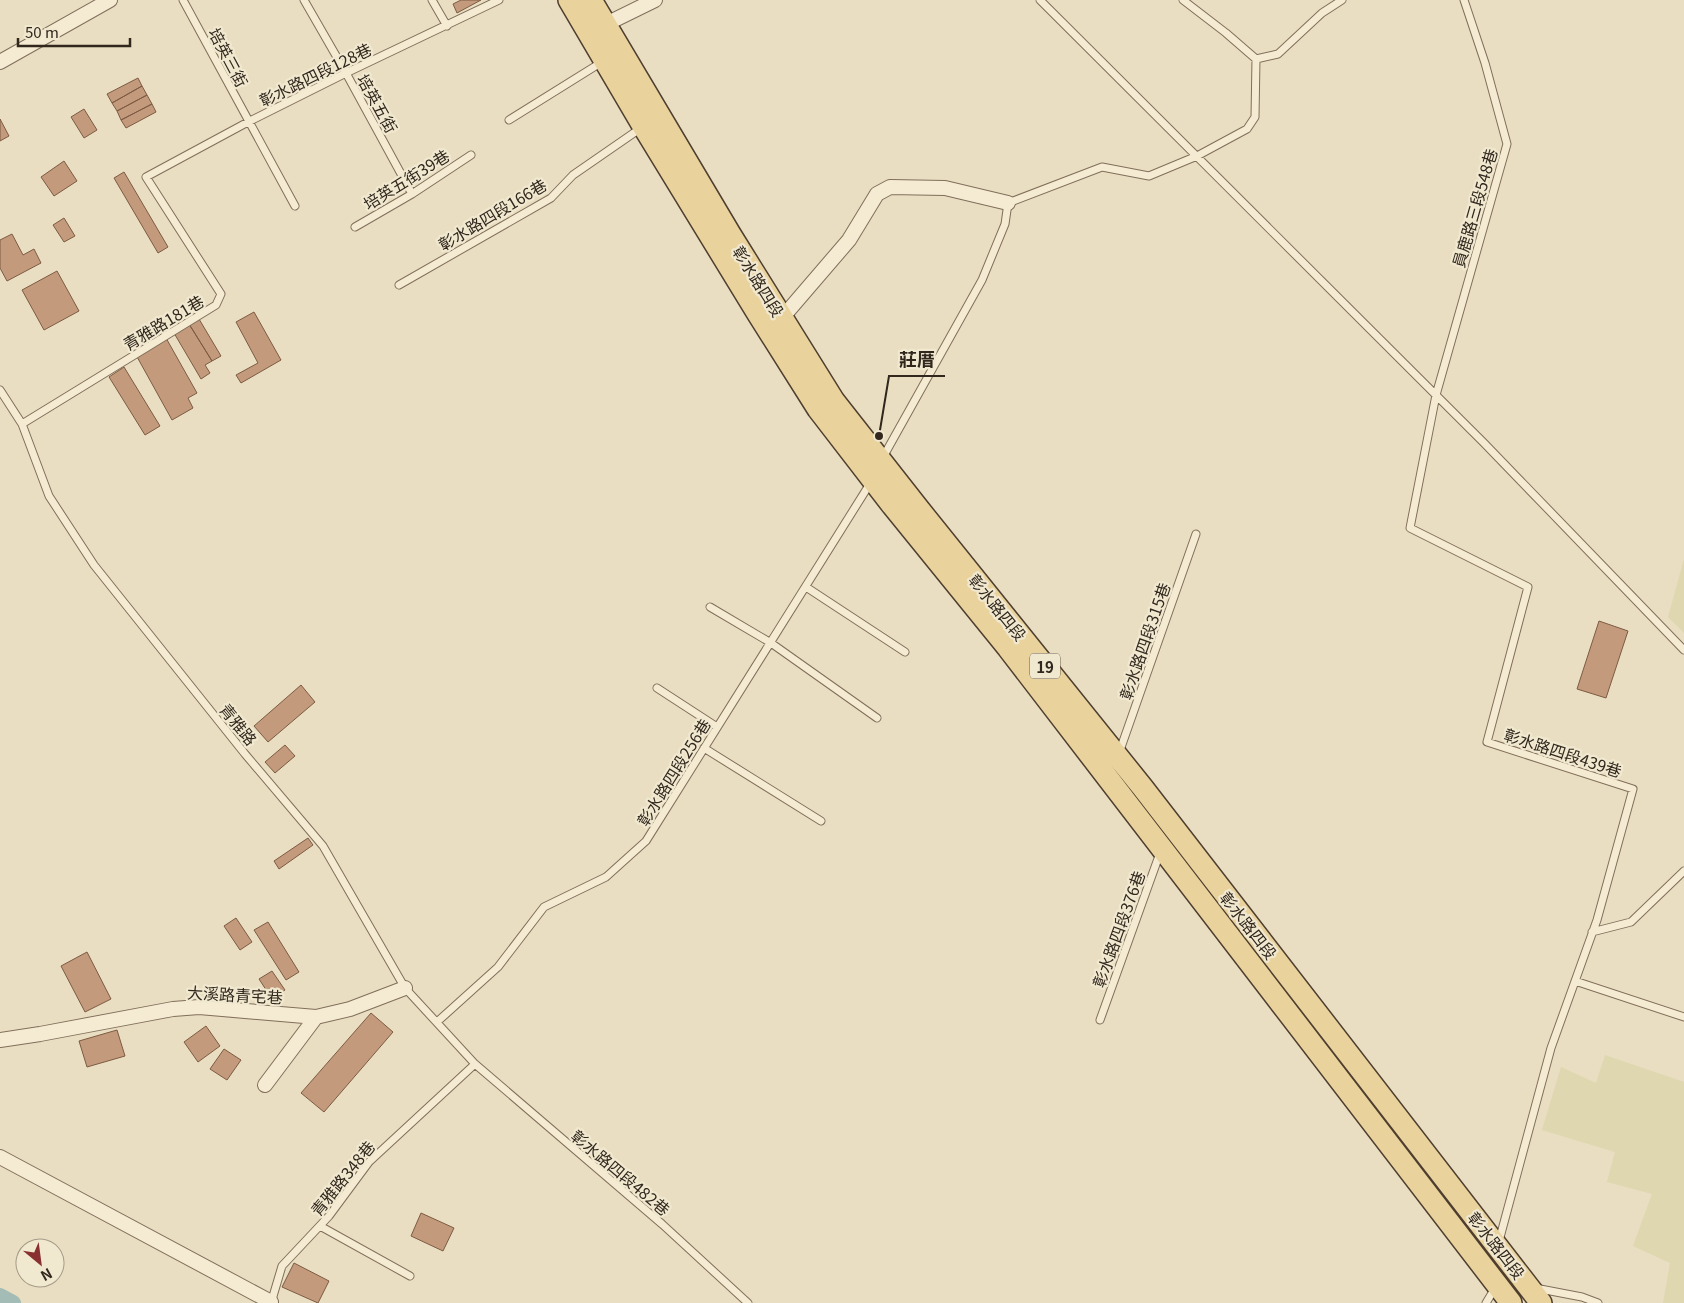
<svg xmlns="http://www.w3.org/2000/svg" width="1684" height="1303" font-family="Georgia,'Noto Sans TC',serif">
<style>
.farmland{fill:#ded7af}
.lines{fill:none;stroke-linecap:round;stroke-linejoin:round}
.canal{stroke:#a3bcb5;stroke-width:16}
.building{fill:#c39a7b;stroke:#7d5b43}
.service-casing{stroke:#806f5b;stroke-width:9}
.minor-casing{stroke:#806f5b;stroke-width:16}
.primary-casing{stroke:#4e3e2f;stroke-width:24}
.service{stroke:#f5ebd3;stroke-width:7}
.minor{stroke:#f5ebd3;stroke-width:14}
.primary{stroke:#e9d29c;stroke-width:21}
.labels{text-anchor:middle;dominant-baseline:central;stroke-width:4.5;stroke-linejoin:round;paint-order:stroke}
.shield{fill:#f1e8d0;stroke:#6b6153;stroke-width:1}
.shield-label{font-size:15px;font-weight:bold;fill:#32271d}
.street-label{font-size:16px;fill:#32271d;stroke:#f1e8d0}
.leader{fill:none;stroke:#32271d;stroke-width:2}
.callout-dot{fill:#32271d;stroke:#f1e8d0;stroke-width:2}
.callout-label{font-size:18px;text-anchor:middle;font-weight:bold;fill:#32271d;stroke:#f1e8d0;stroke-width:4.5;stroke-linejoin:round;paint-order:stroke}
</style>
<rect width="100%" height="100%" fill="#e9dec1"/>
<path class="farmland" d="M1684,559v74l-16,-16z
M1605,1055l79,27v221h-21l7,-40 -37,-17 19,-52 -45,-12 8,-30 -73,-22 19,-63 35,16z"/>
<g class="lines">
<path class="canal" d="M0,1296l13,7"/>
</g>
<path class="building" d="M461,0h20l-24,13 -4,-9z
M138,78l4,8 -30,17 -5,-9z
M142,86l5,9 -30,16 -5,-8z
M147,95l5,9 -31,16 -4,-9z
M152,104l4,8 -30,16 -5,-8z
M84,109l13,21 -13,8 -13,-21z
M0,119l9,17 -9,5z
M64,161l13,20 -23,15 -13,-19z
M124,172l44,75 -10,6 -44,-75z
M64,218l11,18 -11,6 -11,-17z
M12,234l11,21 11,-6 7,14 -34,18 -7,-13v-28z
M57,271l22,40 -35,19 -22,-40z
M254,312l27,48 -40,23 -5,-8 22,-12 -22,-41z
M199,319l22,37 -9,5 -23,-37z
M189,324l23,37 -7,4 5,8 -9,6 -27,-46z
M166,338l31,55 -9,5 5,10 -21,12 -36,-65z
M124,367l36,59 -15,9 -36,-58z
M1599,621l29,10 -22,67 -29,-9z
M301,685l14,17 -47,40 -14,-16z
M285,745l10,11 -20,17 -10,-11z
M308,838l5,7 -34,24 -5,-8z
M236,918l16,24 -12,8 -16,-24z
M268,922l31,50 -13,8 -32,-50z
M87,952l24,47 -26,13 -24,-46z
M272,971l13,19 -13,9 -13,-20z
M371,1013l22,19 -69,80 -23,-19z
M206,1026l14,20 -22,16 -14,-20z
M117,1030l8,26 -38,11 -8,-26z
M224,1049l17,11 -14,20 -17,-11z
M421,1213l33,15 -11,23 -32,-15z
M294,1263l35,18 -11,22 -36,-16z"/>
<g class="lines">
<defs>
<path id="service" d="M183,0l112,206
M304,0l42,73 66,121
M432,0l15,26
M1040,0l444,443 200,207
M1183,0l43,33 30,26 22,-5 44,-41 20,-13
M1464,0l21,63 22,81 -71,251 -26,133 118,59 -41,155 146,47 -36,131 -46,128 -52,193
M509,120l93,-58
M355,227l57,-33 59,-39
M399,285l152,-87 22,-23 68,-47
M0,390l22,34 27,72 45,69 151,189 78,92 82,142 70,76 187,160 86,79
M22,424l194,-119 5,-11 -75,-117 102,-55 98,-49 153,-73
M882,459l100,-179 23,-56 3,-21 94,-36 47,9 48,-20 50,-27 8,-12 1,-58
M806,587l99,65
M710,607l61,36 106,75
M657,688l60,39
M704,748l117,73
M1119,753l77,-219
M1592,932l39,-10 53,-51
M1575,981l109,36
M1100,1020l60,-167
M437,1022l61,-55 46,-60 62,-30 40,-36 225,-359
M320,1226l90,50
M1535,1288l47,9 16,6
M271,1303l11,-37 47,-50 40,-54 106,-98
M1486,1303l9,-15"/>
<path id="minor" d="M600,27l55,-27
M0,62l110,-62
M782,318l67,-78 28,-46 13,-7 55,1 63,15
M0,1040l40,-6 133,-25 26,-2 117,10 34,-8 55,-21
M265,1085l51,-68
M0,1157l271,145"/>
<path id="primary" d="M569,0l74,126 115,188 60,95 74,96 116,143 503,655
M591,0l139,234 104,167 84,107 225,280 398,515"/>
</defs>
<use href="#service" class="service-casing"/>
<use href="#minor" class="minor-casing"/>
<use href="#primary" class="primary-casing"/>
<use href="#service" class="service"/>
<use href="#minor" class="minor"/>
<use href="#primary" class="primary"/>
</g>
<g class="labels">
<rect class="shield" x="1030" y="653.5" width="30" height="25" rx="4"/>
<g class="shield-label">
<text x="1045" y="666">19</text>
</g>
<g class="street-label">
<text transform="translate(229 57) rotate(62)">培英三街</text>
<text transform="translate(315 74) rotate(-26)">彰水路四段128巷</text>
<text transform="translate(378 103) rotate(61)">培英五街</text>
<text transform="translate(406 179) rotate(-32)">培英五街39巷</text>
<text transform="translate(1474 208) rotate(-74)">員鹿路三段548巷</text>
<text transform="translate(492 214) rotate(-31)">彰水路四段166巷</text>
<text transform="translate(759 281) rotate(58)">彰水路四段</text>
<text transform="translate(163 322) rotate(-31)">青雅路181巷</text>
<text transform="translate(998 607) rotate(51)">彰水路四段</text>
<text transform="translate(1144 641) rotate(-71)">彰水路四段315巷</text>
<text transform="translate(239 724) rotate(51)">青雅路</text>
<text transform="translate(1563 752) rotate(18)">彰水路四段439巷</text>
<text transform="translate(673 772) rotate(-58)">彰水路四段256巷</text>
<text transform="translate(1249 925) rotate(52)">彰水路四段</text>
<text transform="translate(1118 929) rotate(-70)">彰水路四段376巷</text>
<text transform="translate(235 994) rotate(3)">大溪路青宅巷</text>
<text transform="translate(621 1172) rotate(40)">彰水路四段482巷</text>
<text transform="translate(342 1178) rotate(-51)">青雅路348巷</text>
<text transform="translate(1497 1245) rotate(52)">彰水路四段</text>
</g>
</g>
<path class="leader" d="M879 436L889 376H945"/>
<circle class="callout-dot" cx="879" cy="436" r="5"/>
<g class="callout-label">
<text x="917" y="366">莊厝</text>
</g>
<g transform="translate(40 1263) rotate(151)"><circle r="24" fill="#f1e8d0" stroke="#a59b88"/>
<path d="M0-4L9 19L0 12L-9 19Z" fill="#893131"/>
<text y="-8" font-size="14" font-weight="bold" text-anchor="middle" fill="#32271d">N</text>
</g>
<path d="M18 38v8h112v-8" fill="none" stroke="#32271d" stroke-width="2.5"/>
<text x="25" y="38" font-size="15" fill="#32271d" stroke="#f1e8d0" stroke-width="4" paint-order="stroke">50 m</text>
</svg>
